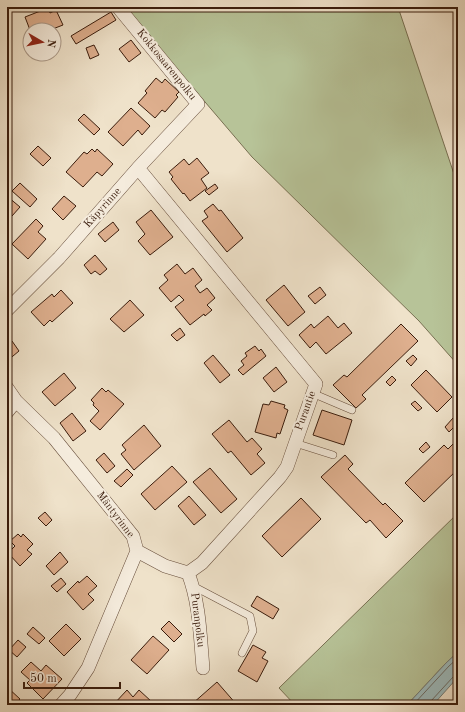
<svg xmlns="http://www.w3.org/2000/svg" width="465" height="712" font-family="'Old Standard TT',serif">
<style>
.green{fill:#b7c398;stroke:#787052}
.water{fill:#9dbcbf;stroke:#757c77}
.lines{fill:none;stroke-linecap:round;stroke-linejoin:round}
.shore{stroke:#6c6c66;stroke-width:1}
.building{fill:#deaf8e;stroke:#3a1c0c}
.service-casing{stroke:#674e3c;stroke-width:8}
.minor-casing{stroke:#674e3c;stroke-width:14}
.service{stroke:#f5ecdd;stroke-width:7}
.minor{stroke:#f5ecdd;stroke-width:13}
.labels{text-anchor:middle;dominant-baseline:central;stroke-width:4;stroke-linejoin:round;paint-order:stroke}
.street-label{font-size:11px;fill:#3a1c0c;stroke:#f5ecdd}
</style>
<rect width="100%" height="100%" fill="#efe2ca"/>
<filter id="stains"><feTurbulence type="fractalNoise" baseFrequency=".005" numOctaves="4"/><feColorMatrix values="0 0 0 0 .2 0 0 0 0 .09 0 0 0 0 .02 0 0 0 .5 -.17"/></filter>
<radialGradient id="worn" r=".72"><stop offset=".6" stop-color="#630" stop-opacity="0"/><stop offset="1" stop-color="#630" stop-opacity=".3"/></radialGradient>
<path class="green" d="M124,7h274l60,179v179l-39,-44 -167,-164z
M458,513v139l-12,11 -39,42h-112l-16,-17z"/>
<path class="water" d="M458,652v25l-25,28h-26l39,-42z"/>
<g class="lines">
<path class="shore" d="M413,705l36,-39 9,-8
M430,705l1,-4 22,-24 5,-2"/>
</g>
<path class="building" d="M48,8l2,5 6,-3 7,15 -13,5h-20l-5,-13z
M111,12l5,8 -40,24 -5,-8z
M131,40l10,13 -12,9 -10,-13z
M94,45l5,10 -9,4 -4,-11z
M156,78l6,5 3,-4 14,13 -3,3 2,2 -13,15 -3,-2 -7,8 -17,-15 9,-10 -2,-2z
M131,108l19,18 -8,9 -4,-5 -15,16 -15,-14z
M84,114l16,15 -6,6 -16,-15z
M38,146l13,12 -8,8 -13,-12z
M92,149l3,3 2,-3 16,15 -11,12 -5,-4 -14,15 -17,-15 18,-20 3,2z
M197,158l12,15 -8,6 6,9 -17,13 -6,-8 -1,1 -12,-15 2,-2 -4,-5 15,-13 5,6z
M20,183l17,16 -7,8 -18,-16z
M215,184l3,4 -9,7 -4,-4z
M64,196l12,10 -13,14 -11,-11z
M8,197l12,10 -8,9 -5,-4v-14z
M213,204l6,7 2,-1 22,28 -16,14 -25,-31 6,-4 -4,-6z
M151,210l22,27 -23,18 -12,-14 7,-7 -9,-12z
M36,219l7,7 -5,6 8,7 -18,20 -16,-15z
M113,222l6,8 -14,12 -7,-8z
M95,255l12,14 -7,6 -5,-4 -4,3 -7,-9z
M177,264l8,10 8,-6 9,12 -7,6 5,7 7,-5 8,10 -8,7 5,5 -7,6 -1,-2 -14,11 -15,-18 9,-7 -5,-5 -8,7 -12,-14 9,-8 -4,-5z
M284,285l21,27 -17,14 -22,-26z
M320,287l6,8 -11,9 -7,-8z
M61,290l12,13 -21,19 -2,-2 -6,6 -13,-14 21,-18 2,3z
M130,300l14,15 -20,17 -14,-13z
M328,316l10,12 6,-5 8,10 -26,21 -10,-12 -6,6 -11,-13 12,-11 3,4z
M401,324l17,17 -56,54 4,4 -10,9 -23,-23 11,-10 3,2z
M180,328l5,7 -8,6 -6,-6z
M12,341l7,10 -12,10v-16z
M255,346l4,5 2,-2 5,7 -23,19 -5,-5 6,-5 -3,-4 6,-5 -2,-3z
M213,355l17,20 -10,8 -16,-20z
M413,355l4,4 -6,7 -5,-5z
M276,367l11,15 -13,10 -11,-14z
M426,370l26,27 -15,15 -26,-27z
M64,373l12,15 -21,18 -13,-14z
M392,376l4,4 -6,6 -4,-4z
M102,388l4,4 2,-2 16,14 -24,26 -10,-9 9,-10 -6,-6 1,-2 -3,-3z
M271,401l14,4 -1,3 4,2 -8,24 -3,-1 -1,5 -21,-6 8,-28 6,1z
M415,401l7,7 -4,3 -7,-7z
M322,410l30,10 -8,25 -31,-10z
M72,413l14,18 -13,10 -13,-18z
M453,418l5,5 -9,9 -4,-5z
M229,420l18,22 5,-4 10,11 -5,5 8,9 -14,12 -20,-24 -3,2 -16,-19z
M144,425l17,21 -27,24 -13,-16 5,-4 -4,-5z
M458,439v30l-34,33 -19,-19 39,-38 4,4z
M426,442l4,5 -7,6 -4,-4z
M104,453l11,13 -8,7 -11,-13z
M345,455l8,9 -5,5 35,36 2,-2 18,18 -17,17 -16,-18 -4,3 -45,-46z
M172,466l15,16 -32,28 -14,-16z
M210,468l27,31 -16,14 -28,-31z
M127,469l6,6 -12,12 -7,-6z
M189,496l17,19 -12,10 -16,-19z
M301,498l20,21 -39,38 -20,-21z
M45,512l7,8 -6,6 -8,-8z
M18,534l3,3 2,-3 10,10 -6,6 5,4 -12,12 -12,-13 7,-7 -5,-5z
M60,552l8,10 -14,13 -8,-9z
M87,576l10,10 -9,8 6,6 -11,10 -16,-18 11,-11 1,2z
M61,578l5,6 -9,8 -6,-6z
M257,596l22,13 -6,10 -22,-13z
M169,621l13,13 -8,8 -13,-13z
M66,624l15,15 -17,17 -15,-15z
M33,627l12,11 -6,6 -12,-10z
M153,636l16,14 -22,24 -16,-14z
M18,640l8,7 -9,10 -8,-7z
M253,645l13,7 -4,6 6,3 -11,21 -19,-11z
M31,662l10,9 5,-6 16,14 -19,20 -16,-16 3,-3 -9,-8z
M217,682l20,23h-44l-1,-1z
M7,687l13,12 -6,6h-7z
M127,690l6,7 6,-7 13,12 -3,3h-36z"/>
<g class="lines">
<defs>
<path id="service" d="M312,393l40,17
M295,443l38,12
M193,586l57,30 3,15 -11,22"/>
<path id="minor" d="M7,310l52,-52 79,-90 60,-64 -80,-97
M7,388l9,13 38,37 79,98 4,15 -49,117 -18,27 -9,10
M7,412l9,-11
M137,551l28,15 23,7 14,-10 78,-86 7,-10 29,-83 -178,-216
M188,573c12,31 12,63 15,95"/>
</defs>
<use href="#service" class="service-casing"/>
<use href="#minor" class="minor-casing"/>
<use href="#service" class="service"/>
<use href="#minor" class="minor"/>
</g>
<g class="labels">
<g class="street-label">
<text transform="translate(166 65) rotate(51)">Kokkosaarenpolku</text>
<text transform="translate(103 208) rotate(-48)">Käpyrinne</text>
<text transform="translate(306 411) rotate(-70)">Purantie</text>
<text transform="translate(115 515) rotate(53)">Mäntyrinne</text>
<text transform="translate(197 620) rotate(83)">Puranpolku</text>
</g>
</g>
<rect width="465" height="712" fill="none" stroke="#efe2ca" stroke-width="24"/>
<rect x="8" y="8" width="449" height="696" fill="none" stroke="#3a1c0c" stroke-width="2"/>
<rect x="12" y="12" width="441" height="688" fill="none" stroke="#3a1c0c"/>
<g transform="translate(42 42) rotate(99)"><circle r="19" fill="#f5ecdd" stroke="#aa9989"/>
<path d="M0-3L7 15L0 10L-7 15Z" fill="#8f2418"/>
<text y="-6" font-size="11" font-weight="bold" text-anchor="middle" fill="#3a1c0c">N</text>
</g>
<path d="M24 682v6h96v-6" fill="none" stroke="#3a1c0c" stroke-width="2"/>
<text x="30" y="682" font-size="12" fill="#3a1c0c" stroke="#f5ecdd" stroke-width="3" paint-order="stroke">50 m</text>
<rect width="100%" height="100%" filter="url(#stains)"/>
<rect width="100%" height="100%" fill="url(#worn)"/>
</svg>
